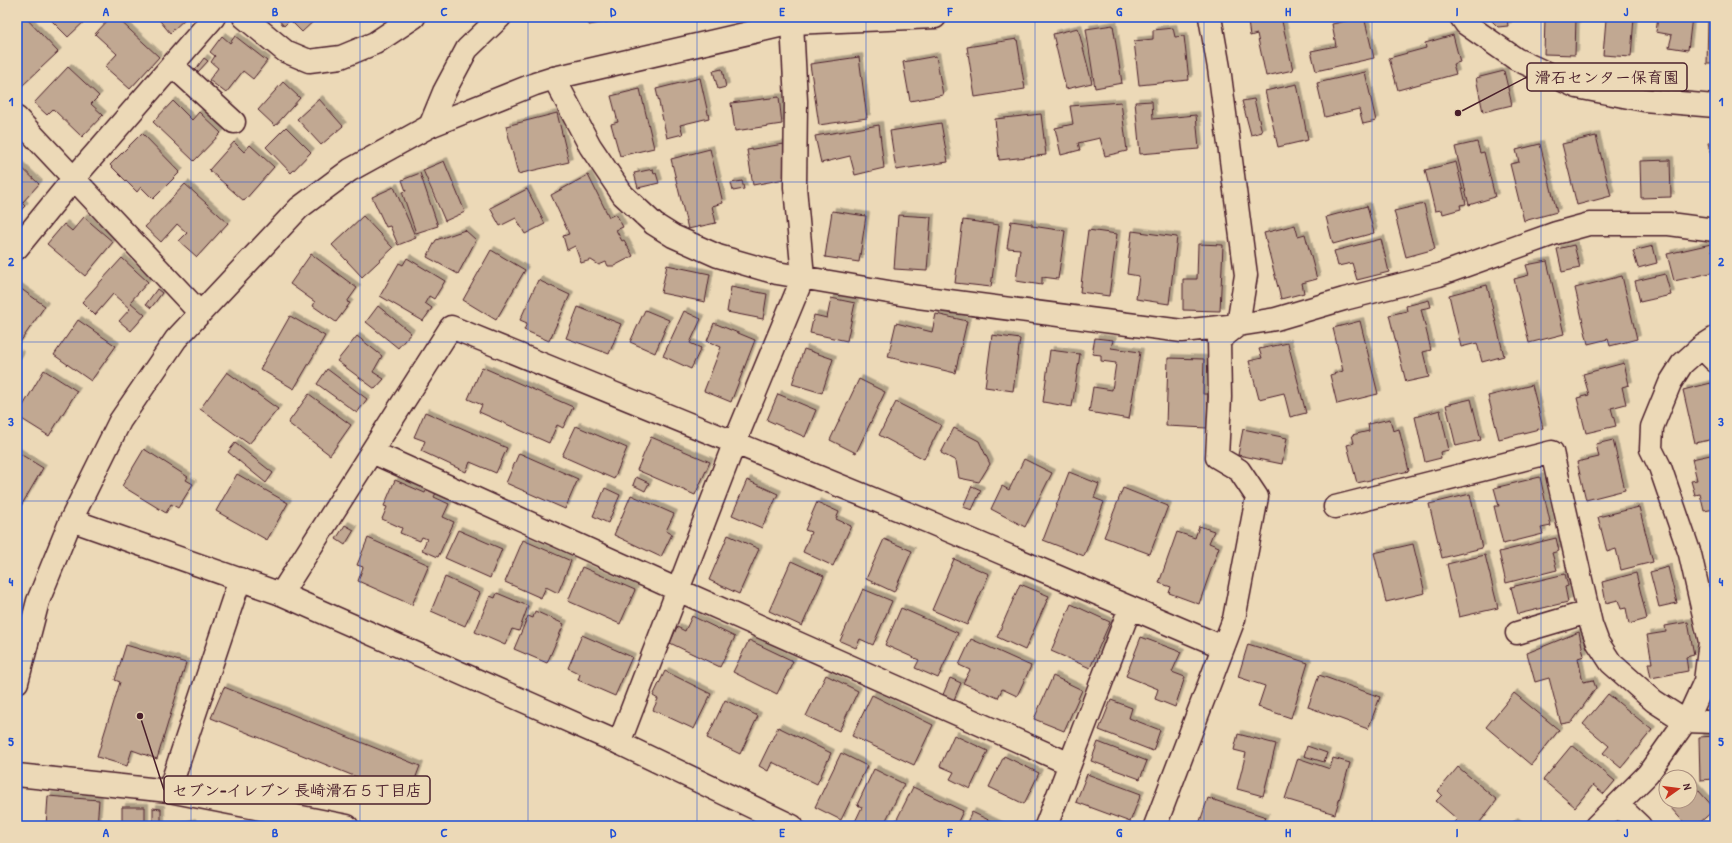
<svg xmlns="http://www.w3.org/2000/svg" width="1732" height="843" font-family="'Patrick Hand','Klee One',sans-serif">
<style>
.building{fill:#c1a892;stroke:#4a1f2b;filter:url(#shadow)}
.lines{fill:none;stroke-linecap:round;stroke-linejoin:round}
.street-casing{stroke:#4a1f2b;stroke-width:25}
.secondary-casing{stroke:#4a1f2b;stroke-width:25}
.street{stroke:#ecd9b7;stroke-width:22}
.secondary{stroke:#ecd9b7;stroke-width:22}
.grid{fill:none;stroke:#1d4ed8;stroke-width:1;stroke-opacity:0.55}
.leader{fill:none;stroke:#4a1f2b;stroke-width:1.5}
.callout-dot{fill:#4a1f2b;stroke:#ecd9b7;stroke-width:1.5}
.callout{fill:#ecd9b7;stroke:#4a1f2b;stroke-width:1.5}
.callout-label{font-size:16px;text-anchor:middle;font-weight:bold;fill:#4a1f2b}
.neatline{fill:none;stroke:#1d4ed8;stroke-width:1.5}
.grid-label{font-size:13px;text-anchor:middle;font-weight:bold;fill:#1d4ed8}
</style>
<defs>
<filter id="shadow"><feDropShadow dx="3.5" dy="-3.5" stdDeviation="0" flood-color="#0004"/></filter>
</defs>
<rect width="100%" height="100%" fill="#ecd9b7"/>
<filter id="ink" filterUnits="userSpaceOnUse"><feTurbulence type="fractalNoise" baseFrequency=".025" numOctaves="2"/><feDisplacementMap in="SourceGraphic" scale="8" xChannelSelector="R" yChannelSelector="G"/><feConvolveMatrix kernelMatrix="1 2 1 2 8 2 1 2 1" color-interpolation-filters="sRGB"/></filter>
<g filter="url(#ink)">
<path class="building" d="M17,17h8l33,35 -36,34 -5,-6z
M48,17h41l-21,20z
M111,17h5l43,40 -29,32 -25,-22 12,-13 -22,-20z
M164,17h23l-17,16 -10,-12z
M276,17h42l-16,15 -12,-12 -6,6z
M588,17h41v1l-40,7z
M1273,17h8l12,53 -27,6 -9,-42 -7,2 -2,-14z
M1364,17l10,41 -58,13 -5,-20 25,-5 -4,-22z
M1488,17h19l1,9 -10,1z
M1545,17h31l-1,38 -31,-1z
M1593,17h41l-3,40 -28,-2 3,-36z
M1658,17h34l-4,33 -19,-3 3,-12 -16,-3z
M1708,17h7v47h-8z
M1113,25l9,58 -27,5 -9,-59z
M1078,28l14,55 -26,6 -13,-55z
M1173,28l2,9 9,-1 5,44 -50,5 -5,-44 19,-2v-9z
M1453,35l7,27 -7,2 3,10 -58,16 -9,-32 37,-10 -1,-5z
M222,36l8,7 5,-7 32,25 -14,18 -10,-8 -17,22 -17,-13 9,-12 -7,-6 4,-6 -5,-4z
M1017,39l8,50 -50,8 -8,-50z
M936,56l7,39 -33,6 -7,-39z
M859,57l8,61 -48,7 -9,-61z
M204,58l4,3 -10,11 -3,-2z
M68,67l31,29 -8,8 12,11 -21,22 -29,-28 -6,6 -13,-12z
M722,69l4,18 -8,2 -5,-18z
M1504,71l8,34 -29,7 -7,-34z
M1365,72l11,49 -13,3 -4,-15 -34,8 -8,-34z
M700,78l9,40 -29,7 3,9 -16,4 -11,-49z
M283,82l17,16 -25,28 -17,-16z
M1297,84l11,56 -30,7 -13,-56z
M640,89l14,59 -34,8 -9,-32 7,-2 -7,-26z
M779,97l3,27 -47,7 -4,-28z
M319,99l24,27 -22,19 -24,-26z
M1254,99l8,33 -11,3 -9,-34z
M173,101l19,19 7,-8 22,21 -27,28 -41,-39z
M1152,101l1,18 43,-4 3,34 -59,5 -5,-52z
M1121,102l6,49 -22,5 -5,-18 -22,5 2,7 -19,5 -6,-27 18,-4 -3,-18z
M557,113l12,49 -51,12 -12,-48z
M1041,114l5,41 -47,5 -4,-41z
M941,123l7,39 -52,8 -6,-39z
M879,125l5,43 -29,7 -5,-19 -29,7 -6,-27z
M286,127l25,25 -20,21 -25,-26z
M142,133l38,39 -27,27 -12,-12 -4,5 -27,-27z
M1596,136l15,60 -34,9 -15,-61z
M1715,141v31l-7,-29z
M234,142l10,10 6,-7 24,22 -30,34 -35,-31z
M1477,142l3,11 4,-1 11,45 -26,8 -14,-58z
M784,144l6,34 -37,7 -6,-35z
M1540,144l17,68 -33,9 -14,-57 9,-2 -3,-12z
M710,149l13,54 -11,3 4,17 -28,6 -17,-70z
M1670,160l1,37 -30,1 -1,-37z
M444,161l21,51 -20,9 -22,-51z
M1456,162l10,42 -6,1 1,4 -18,5 -1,-4 -7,1 -10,-41z
M17,163l22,21 -17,19 3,3 -8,8z
M653,169l1,5 2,-1 3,10 -21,5 -4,-15z
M420,173l18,53 -22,7 -14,-41 4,-1 -4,-11z
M588,175l21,42 7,-3 7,13 -7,3 6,11 2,-1 9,16 -19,10h-6l-2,-4 -7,3 -8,-5 -10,3 -6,-17 -8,4 -4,-14 6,-2 -18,-39z
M742,181l2,8 -11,2 -2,-8z
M1715,182v14l-3,-13z
M185,184l43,39 -31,34 -18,-16 8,-8 -10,-9 -16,18 -16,-15z
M394,187l22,51 -18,7 -8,-19 -4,1 -14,-30z
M527,189l18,35 -20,10 -9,-16 -16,8 -10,-18z
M1424,204l11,45 -29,8 -12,-46z
M1367,206l7,27 -41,11 -7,-27z
M832,211l34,5 -7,46 -34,-5z
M898,215l33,2 -4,54 -33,-2z
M363,216l30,32 -31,29 -30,-32z
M84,217l29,25 -28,34 -38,-32 17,-20 8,7z
M963,220l36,5 -8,62 -36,-4z
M1011,221l21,3v2l33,5 -7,48 -16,-2v8l-26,-4 4,-32 -13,-1z
M1295,225l3,11 7,-2 12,45 -15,4 2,10 -23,6 -17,-66z
M465,230l11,10 -18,34 -31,-17 9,-17z
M1088,230l29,4 -8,62 -29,-4z
M1132,231l45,6 -8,67 -33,-5 3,-23 -12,-2z
M1381,239l8,33 -32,8 -5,-17 -14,3 -4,-15z
M1198,244l25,1 -3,66 -37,-1v-31h14z
M1711,244l1,7 3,-1v22l-41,9 -7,-27z
M1574,245l6,23 -18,4 -5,-23z
M1653,246l4,17 -19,5 -5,-17z
M491,250l34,20 -29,50 -33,-20z
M311,254l46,34 -10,14 3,1 -14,19 -23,-16 2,-4 -25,-18z
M122,258l26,24 -18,20 15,13 -14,16 -12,-10 11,-12 -17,-15 -18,21 -13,-13z
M407,258l38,23 -11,18 -5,-3 -4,7 7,5 -9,13 -43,-25 19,-33 4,2z
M1547,261l17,73 -35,9 -15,-64 15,-4 -3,-10z
M667,265l43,9 -5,28 -44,-9z
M1665,274l6,21 -31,7 -5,-21z
M1622,276l15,63 -27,7 -2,-7 -20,5 -13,-56z
M538,280l32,15 -21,46 -25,-11 3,-7 -7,-3z
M1487,285l17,71 -22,6 -5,-19 -16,4 -12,-52z
M17,286l28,20 -27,39 -1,-1z
M731,287l36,7 -4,25 -36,-7z
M157,289l5,4 -11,15 -5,-4z
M831,298l24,5 -8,38 -37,-8 4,-18 13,3z
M1429,300l2,7 -10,2 10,41 -8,2 6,25 -23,5 -17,-67 18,-4 -1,-5z
M378,306l33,27 -13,15 -32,-26z
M578,307l43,17 -12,30 -43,-16z
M645,310l24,10 -14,33 -25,-11z
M684,311l17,8 -11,24 11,5 -10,21 -28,-13z
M936,314l31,7 -12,52 -67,-16 8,-34 36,9z
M290,316l35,20 -31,53 -34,-20z
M78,320l38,26 -25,35 -37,-26z
M1360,321l18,73 -41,10 -7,-29 13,-4 -10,-43z
M714,323l41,17 -24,62 -27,-11 17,-44 -14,-6z
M992,335l28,4 -7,52 -28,-4z
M357,336l25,20 -9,16 11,7 -9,10 -38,-28z
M1095,338l18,2 -2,8 29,4 -11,67 -40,-7 4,-25 19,3 4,-27 -15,-2v-6l-9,-1z
M1288,343l18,70 -16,4 -6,-24 -25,6 -10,-38 13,-3 -3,-9z
M804,349l29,10 -11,34 -30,-9z
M1050,350l30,4 -8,53 -29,-5z
M17,353l4,3 -4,6z
M1168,358l36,1 -1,35h5l-1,34 -41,-2z
M1624,363l5,22 -7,2 4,17 -15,4 5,18 -30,7 -9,-35 12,-3 -6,-21z
M482,367l91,40 -10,21 -6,-3 -8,18 -70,-31 3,-7 -14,-6z
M327,369l40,30 -10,14 -40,-29z
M44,370l33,21 -28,45 -32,-20z
M227,372l51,37 -29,35 -49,-35z
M859,379l26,13 -29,61 -26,-13z
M1711,383l4,16v40l-20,4 -12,-53z
M1532,385l11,43 -44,11 -11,-43z
M309,394l42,31 -21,30 -42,-32z
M778,394l38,16 -11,27 -38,-17z
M1471,399l10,41 -25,6 -10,-41z
M896,402l45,23 -17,34 -45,-24z
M1440,410l9,40 -9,2 1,6 -16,4 -10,-45z
M425,412l82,36 -11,25 -26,-11 -4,10 -45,-21 4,-10 -11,-4z
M1390,419l3,12 6,-2 10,42 -52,12 -10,-38 7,-2 -2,-8 17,-4 -1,-7z
M576,426l51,22 -13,31 -52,-23z
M954,428l25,13 11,23 -11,18 -20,-4 -3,-17 -15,-8z
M1243,429l44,9 -5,26 -44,-9z
M651,437l59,25 -15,33 -58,-25z
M1613,440l12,50 -39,10 -9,-38 22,-5 -3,-13z
M235,443l38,30 -7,10 -38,-31z
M144,449l44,28 -2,3 7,4 -15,24 -7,-4 -5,9 -44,-27z
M17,452l26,16 -22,38 -4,-2z
M519,453l59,26 -13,30 -59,-26z
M1715,454v55l-11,2 -4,-17 -5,1 -4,-14 6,-1 -5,-21z
M1024,459l28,14 -27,54 -34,-18 11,-23 7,4z
M1069,472l30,12 -5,14 10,4 -20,54 -41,-16z
M237,474l51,29 -21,37 -51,-29z
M636,477l13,6 -4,8 -12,-6z
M1540,477l11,49 -10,2 2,6 -40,10 -9,-38h5l-5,-18z
M395,480l30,13 2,-4 9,4 -2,4 15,7 -6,13 11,5 -16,35 -16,-7 5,-11 -5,-2 -2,4 -20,-8 2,-5 -20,-9 5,-12 -3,-1z
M747,480l31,14 -16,34 -30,-13z
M972,486l9,4 -9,20 -9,-3z
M605,488l15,7 -12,28 -15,-7z
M1123,488l45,18 -18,48 -46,-17z
M1470,494l12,54 -40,10 -13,-54z
M631,495l43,19 -8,17 6,3 -11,23 -47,-22z
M817,502l22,10 -3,7 15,7 -18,40 -30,-14 8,-20 -6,-2z
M1639,507l14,55 -32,8 -5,-21 -9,3 -9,-35z
M345,525l9,5 -9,15 -9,-6z
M1199,526l15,5 -5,12 10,4 -20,57 -30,-11 2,-6 -12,-4 18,-51 18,6z
M458,530l44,19 -12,29 -45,-20z
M728,535l31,14 -20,45 -30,-14z
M368,538l61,27 -17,40 -54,-24 5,-14 -6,-2z
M1556,538l3,13 -7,2 5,17 -51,13 -7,-31z
M884,539l28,12 -18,41 -28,-13z
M523,540l48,21 -13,32 -12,-6 -5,11 -36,-16z
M1413,544l12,49 -39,9 -12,-49z
M1485,555l13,53 -39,9 -12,-53z
M954,559l35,15 -22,51 -35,-15z
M791,561l33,15 -22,50 -33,-15z
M582,567l53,23 -15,34 -52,-23z
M1668,567l9,36 -18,4 -9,-35z
M1636,573l11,46 -18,5 -3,-16 -5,1 -3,-9 -12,3 -4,-21z
M1565,574l3,12 -3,1 3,15 -50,12 -7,-27z
M445,577l35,16 -15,33 -34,-15z
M1020,584l29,12 -24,54 -28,-13z
M863,589l29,12 -19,44 -13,-6 -4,9 -16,-7z
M497,593l31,13 -9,25 -7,-2 -7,16 -30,-13 15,-36 5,2z
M1071,604l39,18 -20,46 -39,-17z
M901,608l57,25 -20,45 -23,-10 4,-8 -34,-15z
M535,611l29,13 -17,39 -33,-14 14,-33 5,2z
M692,616l43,21 -15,30 -50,-24 7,-16 8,4z
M1688,622l6,33 -8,2 2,14 -37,7 -3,-15h4l-5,-28 19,-3 -1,-6z
M1579,632l5,24 -6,2 5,24 10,-2 3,8 -24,34 -11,2 -12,-46 -14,4 -8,-29z
M582,635l50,22 -17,39 -37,-16 2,-6 -12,-6z
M1141,637l40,15 -9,20 13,5 -10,30 -20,-8 3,-10 -32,-13z
M971,639l60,27 -14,30 -15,-7 -4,9 -35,-15 7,-13 -11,-5z
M749,640l44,21 -16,33 -44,-22z
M1248,644l60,19 -17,55 -33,-11 7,-21 -27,-9z
M126,645l60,18 -29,96 -25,-9 -5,16 -30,-9 23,-75 -5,-2z
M665,671l46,23 -17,35 -41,-19 5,-11 -5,-3z
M826,675l32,16 -19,40 -33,-15z
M1319,675l61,22 -12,32 -60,-22z
M1053,676l29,14 -18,41 -30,-12z
M950,678l11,5 -8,19 -11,-5z
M224,687l196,79 -12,32 -197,-80z
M1514,693l45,37 -28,35 -45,-38z
M1608,694l44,36 -31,38 -18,-15 6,-7 -26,-22z
M872,695l61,30 -19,40 -62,-29z
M725,700l33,16 -18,38 -33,-16z
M1111,700l21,8 -3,10 31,12 -7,21 -54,-21z
M778,727l53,26 -14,31 -45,-22 -4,9 -9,-5z
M1238,734l38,10 -13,52 -26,-7 9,-36 -12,-3z
M954,735l34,16 -18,38 -20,-10 4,-7 -14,-6z
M1715,736v43l-15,1 -1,-43z
M1098,742l49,19 -7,18 -49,-18z
M1572,745l43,36 -11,13 -11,-9 -18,22 -32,-27z
M1307,746l20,7 -3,9 -20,-6z
M841,753l26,13 -26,54 -26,-13z
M1004,756l35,17 -15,31 -35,-17z
M1298,758l32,11 3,-11 17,5 -15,51 -50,-15z
M1458,767l39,33 -20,26h-26l6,-7 -21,-18 6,-6 -4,-4z
M874,769l30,15 -21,42h-30l9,-19 -5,-2z
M1087,774l54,20 -11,28 -54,-20z
M1690,781l25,28 -19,17h-9l-25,-28 4,-4v7h24z
M913,787l50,24 -7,15h-54l-7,-3z
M48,796l51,4 -2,26h-51z
M1208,798l58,19 -3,9h-59l-5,-2z
M122,807h23v19h-23z
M153,808l8,1v17h-8z
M972,812l29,14h-36z
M1514,821l7,5h-10z
M192,822l1,4h-13l1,-1z"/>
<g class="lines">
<defs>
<path id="street" d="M244,17l41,34 24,10 32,-4 34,-14 39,-26
M1461,17l5,7 50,35 61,28 67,13 71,6
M172,65l62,57
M554,78l36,68 33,49 31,29 19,12 45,20 59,17 141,24 264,34 56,-6 38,-6 68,-20 95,-24 117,-42 33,-9h80l46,6
M17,118l183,195
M430,126l14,-34 23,-43 33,-32
M17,248l57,-70 140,-161
M1701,347l14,14
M372,452l306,138 392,174
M1335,507l217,-55 39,172 7,19 13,20 43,38 31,20 30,1
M281,594l170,-267 478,195 294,125
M1517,633l71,-21
M619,743l115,-299 69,-167 -8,-90 1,-86 -4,-78
M17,775l152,16 178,35
M169,791l71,-212
M1618,805l22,21
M1046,826l84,-218
M1155,826l79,-207 23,-122 -18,-27 -22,-13 3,-60 -1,-57 19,-15 8,-50 -27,-207 -9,-51
M1596,826l52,-52 41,-58 16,-35 5,-39 -20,-88 -30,-87 -9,-18 1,-22 18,-44 12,-19 19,-17 14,-9"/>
<path id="secondary" d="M71,520l210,74 338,149 173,83
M17,682l21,-81 33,-81 49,-99 56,-82 123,-131 51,-38 80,-44 105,-42 19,-6 238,-55 143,-6"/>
</defs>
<use href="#street" class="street-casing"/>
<use href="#secondary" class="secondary-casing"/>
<use href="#street" class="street"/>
<use href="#secondary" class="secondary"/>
</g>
</g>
<path class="grid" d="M191,17v809M360,17v809M528,17v809M697,17v809M866,17v809M1035,17v809M1204,17v809M1372,17v809M1541,17v809M17,182h1698M17,342h1698M17,501h1698M17,661h1698"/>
<path class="leader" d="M1458 113L1527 77M140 716L164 790"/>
<g class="callout-dot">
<circle cx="1458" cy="113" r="4"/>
<circle cx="140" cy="716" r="4"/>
</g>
<g class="callout">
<rect x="1527" y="63" width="160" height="28" rx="4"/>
<rect x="164" y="776" width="266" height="28" rx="4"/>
</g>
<g class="callout-label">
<text x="1607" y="83">滑石センター保育園</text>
<text x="297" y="796">セブン-イレブン 長崎滑石５丁目店</text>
</g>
<rect width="1732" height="843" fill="none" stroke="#ecd9b7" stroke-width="44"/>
<g transform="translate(1678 789) rotate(76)"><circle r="19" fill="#ecd9b7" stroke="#ab8f7f"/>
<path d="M0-3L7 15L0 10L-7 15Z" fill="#c8321e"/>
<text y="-6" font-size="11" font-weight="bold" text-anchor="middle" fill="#4a1f2b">N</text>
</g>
<rect x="22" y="22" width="1688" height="799" class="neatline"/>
<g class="grid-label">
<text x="106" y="16">A</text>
<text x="275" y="16">B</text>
<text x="444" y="16">C</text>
<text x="613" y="16">D</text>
<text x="782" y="16">E</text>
<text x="950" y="16">F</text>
<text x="1119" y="16">G</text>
<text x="1288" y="16">H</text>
<text x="1457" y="16">I</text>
<text x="1626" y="16">J</text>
<text x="11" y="106">1</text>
<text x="1721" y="106">1</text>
<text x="11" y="266">2</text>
<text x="1721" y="266">2</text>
<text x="11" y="426">3</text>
<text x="1721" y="426">3</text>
<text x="11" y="586">4</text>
<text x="1721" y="586">4</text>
<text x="11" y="746">5</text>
<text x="1721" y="746">5</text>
<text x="106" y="837">A</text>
<text x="275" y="837">B</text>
<text x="444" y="837">C</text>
<text x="613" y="837">D</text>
<text x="782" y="837">E</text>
<text x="950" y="837">F</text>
<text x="1119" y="837">G</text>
<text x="1288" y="837">H</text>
<text x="1457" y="837">I</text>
<text x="1626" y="837">J</text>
</g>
</svg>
